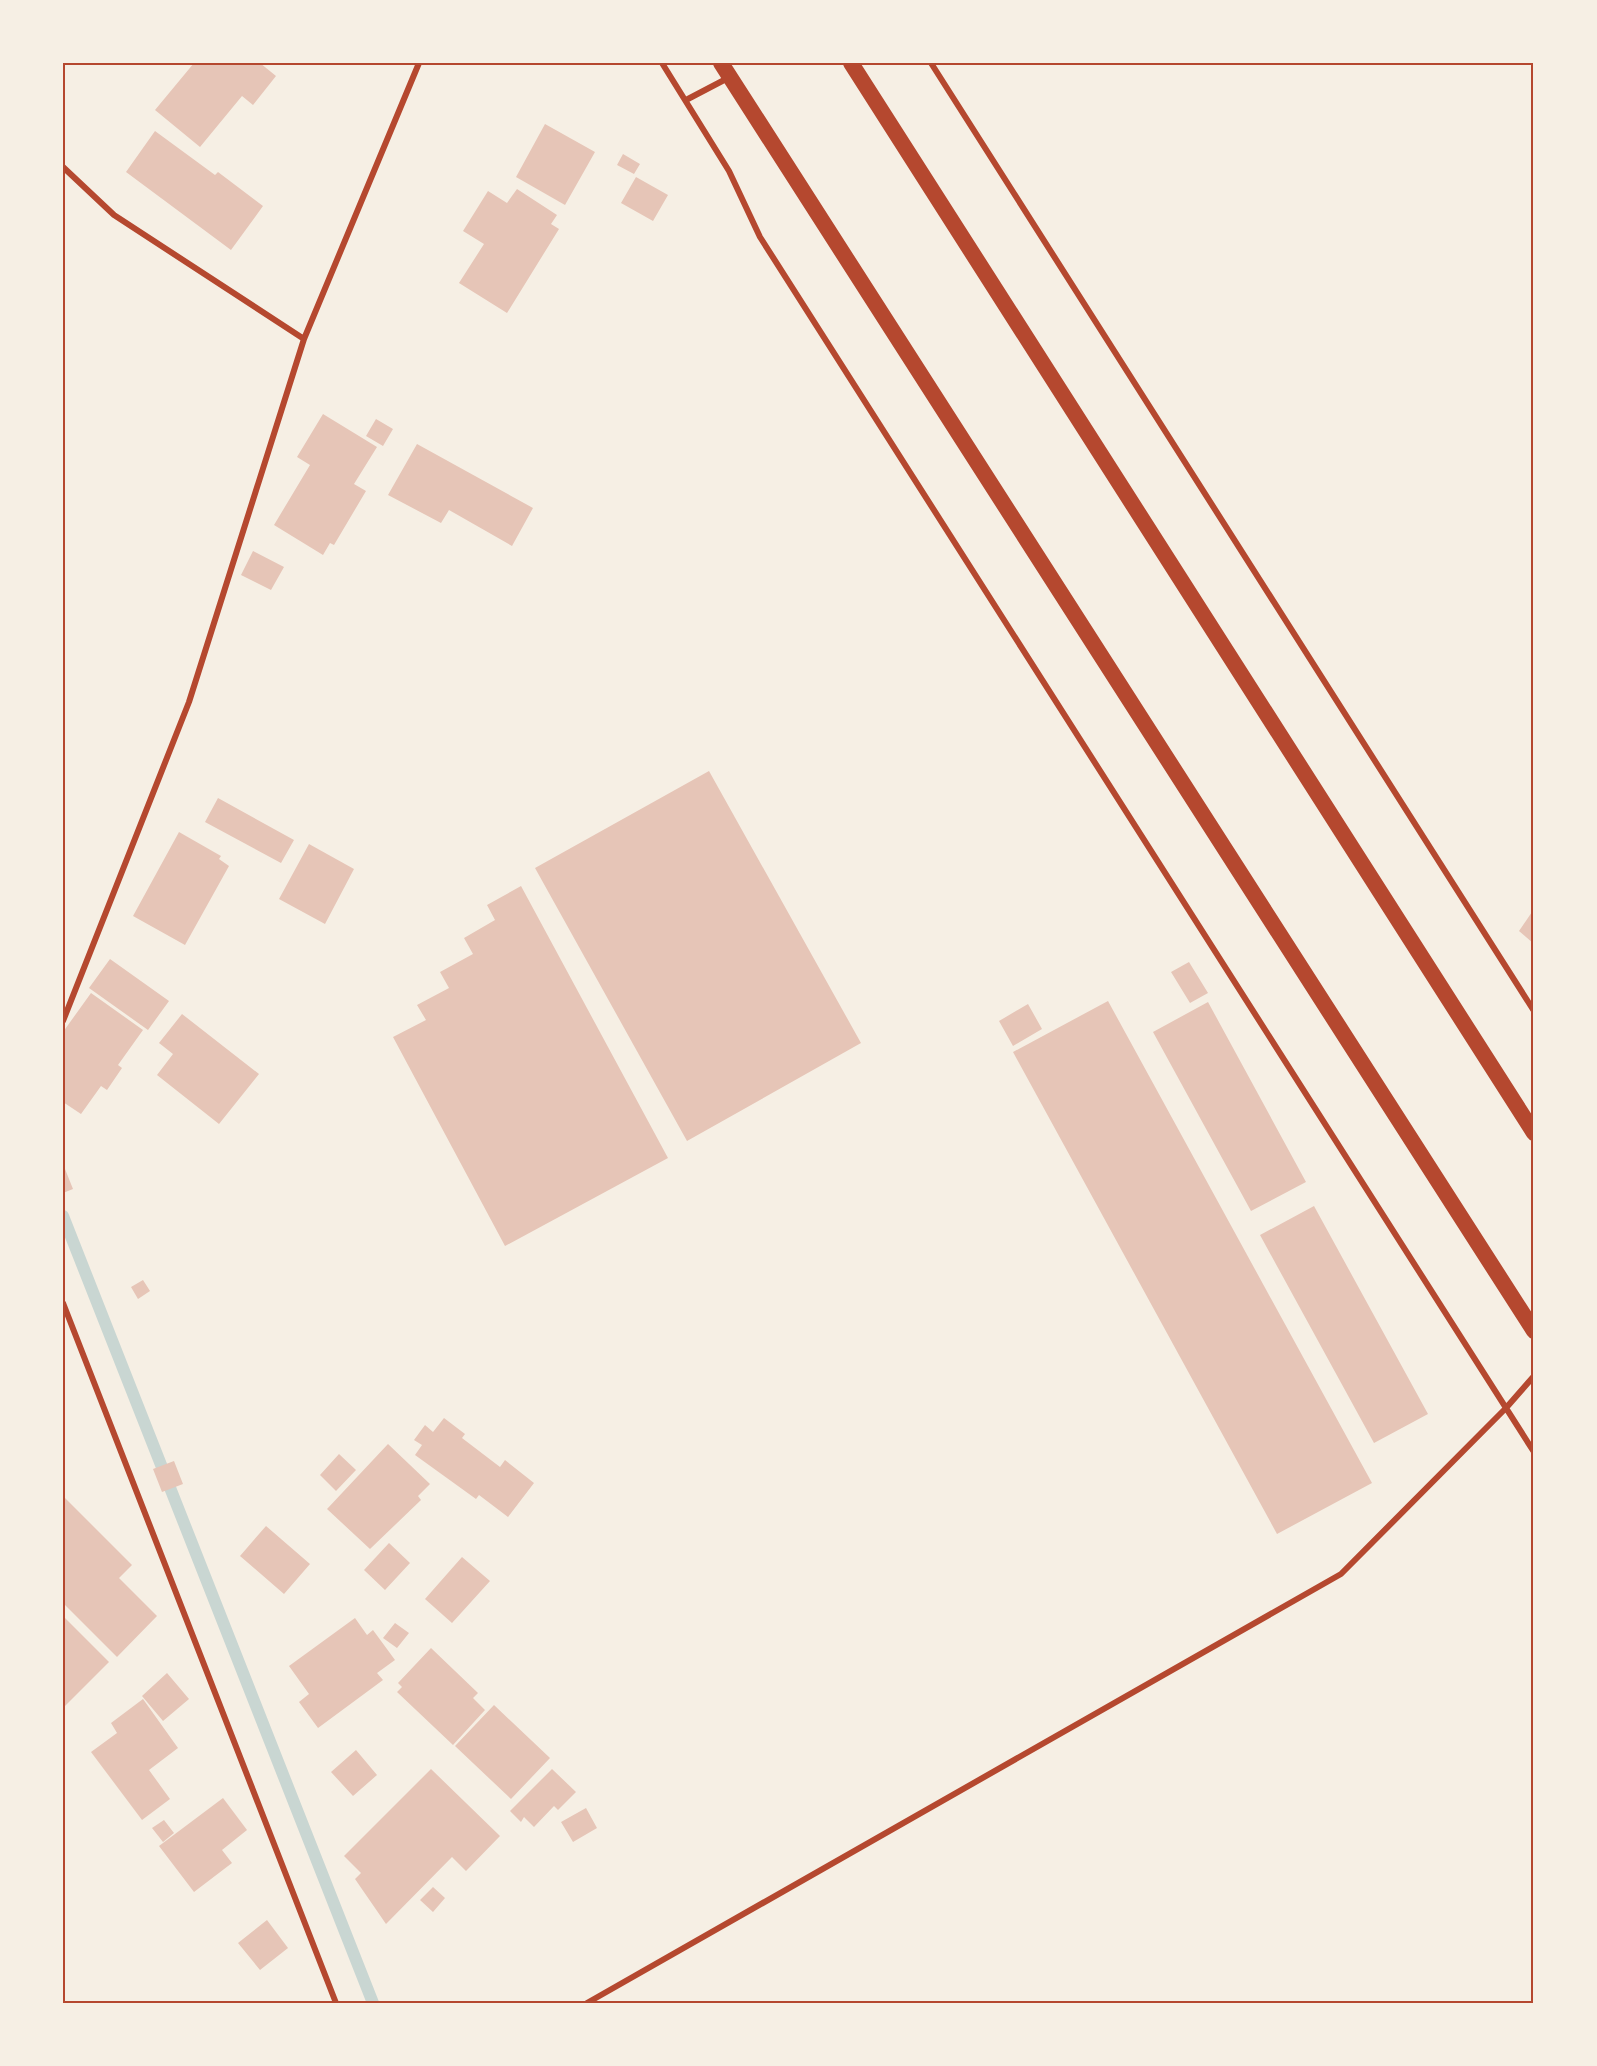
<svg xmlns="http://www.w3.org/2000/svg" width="1597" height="2066" font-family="'Noto Sans',sans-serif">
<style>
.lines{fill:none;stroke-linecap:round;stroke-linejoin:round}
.stream{stroke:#c9d6d2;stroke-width:12}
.building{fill:#e6c5b7}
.minor{stroke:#b5482f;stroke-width:6}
.trunk{stroke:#b5482f;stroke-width:16}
.neatline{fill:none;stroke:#b5482f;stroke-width:2}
</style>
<rect width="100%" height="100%" fill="#f6efe4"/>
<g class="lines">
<path class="stream" d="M63,1216l310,787"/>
</g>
<path class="building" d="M194,63h66l16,13 -23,29 -11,-9 -42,51 -45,-37z
M545,124l50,28 -30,53 -49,-28z
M155,131l60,44 3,-3 45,34 -32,44 -105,-78z
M623,154l17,10 -6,10 -17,-9z
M636,177l32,18 -15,26 -32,-18z
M517,189l40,26 -6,9 8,5 -52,84 -48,-30 25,-39 -21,-13 25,-40 19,12z
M323,414l54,33 -23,37 12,7 -32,54 -4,-2 -7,12 -49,-30 36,-60 -13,-8z
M376,419l17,10 -10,17 -17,-10z
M417,444l116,64 -21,38 -63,-36 -8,13 -53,-28z
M253,551l31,16 -13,23 -30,-15z
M709,771l152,272 -174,98 -152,-273z
M218,798l76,42 -13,23 -76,-41z
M179,832l42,24 -2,3 10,7 -44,79 -52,-29z
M309,844l45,25 -29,55 -46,-25z
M521,886l147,272 -163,88 -112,-209 33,-17 -9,-15 32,-17 -9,-16 33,-18 -9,-16 31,-18 -8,-15z
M1534,909v35l-15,-13z
M110,959l59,42 -21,29 -59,-42z
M1189,962l19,31 -18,10 -19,-31z
M91,993l52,37 -25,35 4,3 -15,22 -6,-4 -20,28 -18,-12v-70z
M1108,1001l264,482 -95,51 -264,-482z
M1208,1002l98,180 -55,29 -98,-179z
M1028,1004l14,25 -29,17 -14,-25z
M182,1014l77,60 -40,50 -62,-49 16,-21 -14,-11z
M63,1164l10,25 -10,4z
M1314,1206l114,208 -54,29 -114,-208z
M143,1280l7,11 -12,8 -7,-12z
M444,1418l21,16 -3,4 38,29 5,-7 29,23 -26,34 -29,-22 -3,4 -61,-44 7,-10 -8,-5 11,-15 8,7z
M388,1444l42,40 -12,12 3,4 -51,49 -43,-40z
M339,1454l17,16 -20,21 -16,-16z
M174,1461l9,23 -21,8 -9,-23z
M63,1496l69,69 -13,13 38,38 -40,41 -54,-54z
M266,1526l44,38 -26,30 -44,-38z
M389,1543l21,20 -25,27 -21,-20z
M462,1557l28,24 -38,42 -27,-24z
M63,1616l46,46 -46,46z
M355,1618l12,17 6,-5 22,30 -18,13 6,7 -65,48 -19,-26 10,-8 -20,-28z
M395,1623l14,10 -12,15 -14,-10z
M431,1648l47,45 -5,5 12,12 -32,35 -56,-53 5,-5 -4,-4z
M167,1673l22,26 -26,22 -21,-25z
M143,1699l35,49 -29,22 21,29 -28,21 -51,-68 26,-19 -6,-10z
M494,1705l56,53 -39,41 -56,-53z
M356,1750l21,25 -24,21 -22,-24z
M431,1769l69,67 -34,35 -14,-14 -66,67 -31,-45 6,-6 -17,-17z
M552,1769l24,23 -18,18 -4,-4 -20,21 -10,-10 -3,5 -11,-11z
M223,1798l24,32 -25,20 10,13 -38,29 -35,-46z
M586,1808l11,20 -24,14 -12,-20z
M164,1820l10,13 -11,9 -11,-14z
M433,1887l12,11 -12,14 -13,-12z
M267,1920l21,28 -28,22 -22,-27z"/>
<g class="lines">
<path class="minor" d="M662,63l67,108 31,66 774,1215
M931,63l603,948
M686,100l42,-22
M63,167l51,48 190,124
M63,1021l126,-319 115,-363 115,-276
M63,1303l273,700
M587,2003l754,-429 165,-166 28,-32"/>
<path class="trunk" d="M721,63l813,1268
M851,63l683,1070"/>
</g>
<rect width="1597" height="2066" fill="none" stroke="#f6efe4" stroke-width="129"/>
<rect x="64" y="64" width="1468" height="1938" class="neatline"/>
</svg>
